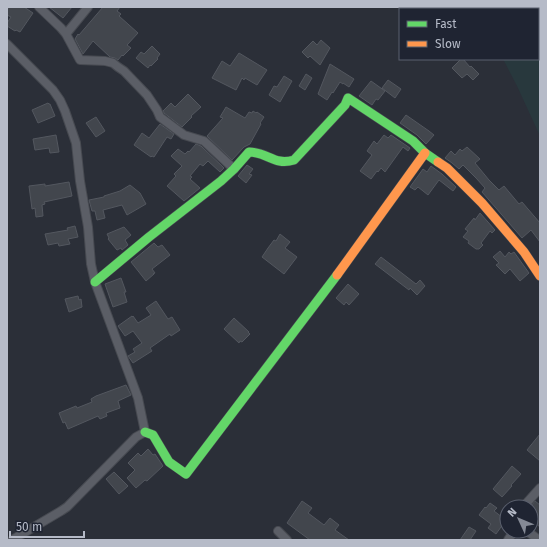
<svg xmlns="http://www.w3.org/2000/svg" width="547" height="547" font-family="'Fira Sans',sans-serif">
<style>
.green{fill:#28383d}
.building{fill:#42464d;stroke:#53575f}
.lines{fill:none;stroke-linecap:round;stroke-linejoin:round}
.street-casing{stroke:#474a51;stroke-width:10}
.fast-casing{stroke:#474a51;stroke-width:10}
.slow-casing{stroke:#474a51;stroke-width:10}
.street{stroke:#5b5e66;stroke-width:8}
.fast{stroke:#63d668;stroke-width:9}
.slow{stroke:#ff974d;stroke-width:9}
</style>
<rect width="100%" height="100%" fill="#2b2f38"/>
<path class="green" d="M476,7h64v129l-23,-50 -14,-27h35v-50h-61z"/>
<path class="building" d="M9,7h15l9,6 -13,19 -4,-2 -1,1 -8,-5v-3l4,-6 -4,-2v-5z
M49,7h23l-9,11z
M103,7h17l-3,4 4,3 -2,2 19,17 -11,12 4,3 -8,8 -1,-1 -4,5 -3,-2 -5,-1 -17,-16 -10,13 -8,-15 3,-5 1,1z
M321,40l9,8 -10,17 -10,-9 -2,2 -6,-6 11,-11 4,4z
M152,46l8,8 -3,4 1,1 -7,7 -1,-1 -2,3 -12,-10 5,-6 3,2z
M239,53l28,17 -10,15 -12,-7 -1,2 -2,-2 -6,12 -24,-12 10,-17 8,5z
M461,59h2l7,8 1,-1 8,8 -6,6 -6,-6 -5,4 -10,-10z
M330,64l24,15 -5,8 -6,-4v1l-3,-2 -7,11 -1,-1 -5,8 -9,-6z
M306,74l6,4 -7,12 -6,-4z
M284,76l8,5 -12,21 -11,-7 5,-9 3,1z
M388,80l13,9 -6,9 -13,-10z
M371,81l14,10 -7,9 -2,-1 -4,6 -13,-9z
M188,94l13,13 -10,9 1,1 -10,10 -18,-14 -1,-2 8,-8 4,4z
M48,103l1,1h1l5,12 -17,7 -6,-13z
M226,107l19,11 4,-6 3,1 1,-2 3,2 1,-1 7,5 -4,6 1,1 -11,20 -6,3 -12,13 -25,-24 16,-18 -3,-1z
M406,115l23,16 5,4 -8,9 -9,-9 -17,-12z
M96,117l9,14 -9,6 -10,-14z
M160,124l14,10 -3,5 -4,-2 -13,20 -2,-1 -1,1 -17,-12 8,-12 7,5z
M56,135l3,17 -9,1 -1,-5 -14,2 -2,-11z
M384,135l4,3 3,-3 19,13 -2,3 -5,-4 -18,25 -4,-4 -3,4 -1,-1 -6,8 -11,-8 12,-16 -5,-4 7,-10 3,3z
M196,144l5,2 23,22 -4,4 -12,-11 -5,5 -3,-2 -10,12 2,1 -2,2 10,9 -16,13 -17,-15 9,-10 -2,-2 8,-8 -11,-10 7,-7 7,5 3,-3 1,1z
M467,147l13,12 -5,4 14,17 10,10 5,-4 15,18 3,-2 18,21v19l-9,-12 -9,8 -40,-46 3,-4 -9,-10 -13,-13 -4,4 -7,-6 -7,-5 6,-7 4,4 5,-6 2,2z
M247,165l6,4 -4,5 3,1 -6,8 -8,-7z
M431,166l11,8 14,13 -3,4 -14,-11 -11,15 -10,-8 -3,3 -5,-3 13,-18 4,3z
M69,182l3,14 -28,6 1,2 -3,1 1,11 -7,1 -1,-9 -3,1 -3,-23 16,-2v2z
M130,185l10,8 6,11 -19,11 -5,-10 -19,5 2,8 -8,2 -2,-9h-3l-3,-11 15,-3v-1l16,-5z
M480,213l15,17 -3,3 -2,-2 -9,12 2,2 -4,4h-3l-8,-6 1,-2 -6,-4 5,-6 -3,-2 9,-11 1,2z
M75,226l3,11 -10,2 2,5 -11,2 -1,-3 -10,2 -3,-11 23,-4 -1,-2z
M124,227l7,8 -6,5 3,5 -6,5 -1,-2 -4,2 -9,-11 1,-1 -2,-4z
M280,234l10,8 -5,6 12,9 -13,17 -22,-17 6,-9 6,-8 2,1z
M154,243l4,4 4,-2 8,10 -18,14 3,4 -2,1h1l-8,7 -15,-19z
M500,251l5,6 4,-5 2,2 3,-2 15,21 -9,8 -10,-12 -5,5 -9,-9 3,-2 -6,-6z
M381,257l35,27 4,-4 5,6 -8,9 -7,-7 -1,2 -34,-26z
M121,278l5,14h-2l3,10 -14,5 -8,-23z
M348,284l11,10 -10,11 -3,-3 -2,3 -8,-7z
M78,296l1,4 2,-1 1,8 -13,5 -4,-13z
M156,301l12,18 4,-2 8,13 -9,6 -1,-2 -20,14 2,3 -19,12 -5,-7 7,-4 -2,-3 9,-6 -9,-12 -8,5 -7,-10 14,-10v1l1,-1 5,7 13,-8 -5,-7z
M234,318l15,14h-1l2,2 -8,8 -2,-1 -1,2 -15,-14z
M126,385l5,10 -13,6 2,7 -14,5 1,3 -7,3 -2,-3 -30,13 -3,-7 -2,1 -4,-10 17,-7 1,2 15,-6 -1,-3 5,-3z
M540,434v27l-13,-11z
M148,449l5,6 2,-1 8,12 -16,15 -2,-1 -9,8 -9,-10 8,-8 -7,-7 10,-10 3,3z
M512,466l9,8 -10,11 1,1 -10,11 -9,-8z
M114,472l14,14 -9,8 -13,-15z
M302,501l10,7 -4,5 16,12 6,-7 9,7 -4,5 14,10h-39l-19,-14 -4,-3z
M535,501l5,4v22l-9,-7v-14z
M490,503l7,5 -3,3 12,9 -10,14 -8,-6 3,-4 -12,-9 6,-8 1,1z
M469,527l7,4 -6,9h-10z"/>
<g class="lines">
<defs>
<path id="street" d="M39,7l22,21 5,6 14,26 25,1 8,2 5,4 6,4 23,24 10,15 3,7 24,18 20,6 30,28
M66,34l22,-27
M7,44l46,46 7,10 5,11 11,32 4,38 8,46 3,37 4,18 43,116 7,34 -9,5 -69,70 -6,4 -49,29
M523,507l17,-19
M278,531l9,9
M527,531l12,9
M508,540l6,-9"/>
<path id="fast" d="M95,282l54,-45 72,-56 13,-12 15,-17c19,0 25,14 45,8l51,-55 3,-7 65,43 12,12 13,9
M145,432l8,3 16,27 17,12 151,-199"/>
<path id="slow" d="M438,162l9,6 35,35 42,49 16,24
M337,275l88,-122"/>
</defs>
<use href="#street" class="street-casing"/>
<use href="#fast" class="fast-casing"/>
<use href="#slow" class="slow-casing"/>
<use href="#street" class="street"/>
<use href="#fast" class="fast"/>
<use href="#slow" class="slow"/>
</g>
<rect width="547" height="547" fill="none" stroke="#b6bbc8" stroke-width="16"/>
<rect x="399" y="8" width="140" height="52" fill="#1f2432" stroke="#5b606e"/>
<rect x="407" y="21" width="20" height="6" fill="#63d668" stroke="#5b606e"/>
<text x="435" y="28" font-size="12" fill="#b6bbc8">Fast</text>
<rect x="407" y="41" width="20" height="6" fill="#ff974d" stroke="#5b606e"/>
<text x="435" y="48" font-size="12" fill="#b6bbc8">Slow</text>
<g transform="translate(519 519) rotate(314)"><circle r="19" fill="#1f2432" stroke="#5b606e"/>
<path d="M0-3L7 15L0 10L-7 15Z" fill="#858a96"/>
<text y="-6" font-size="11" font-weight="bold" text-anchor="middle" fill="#b6bbc8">N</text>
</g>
<path d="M10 531v6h74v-6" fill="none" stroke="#b6bbc8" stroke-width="2"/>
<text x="16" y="531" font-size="12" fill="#b6bbc8" stroke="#1f2432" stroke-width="3" paint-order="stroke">50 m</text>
</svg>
